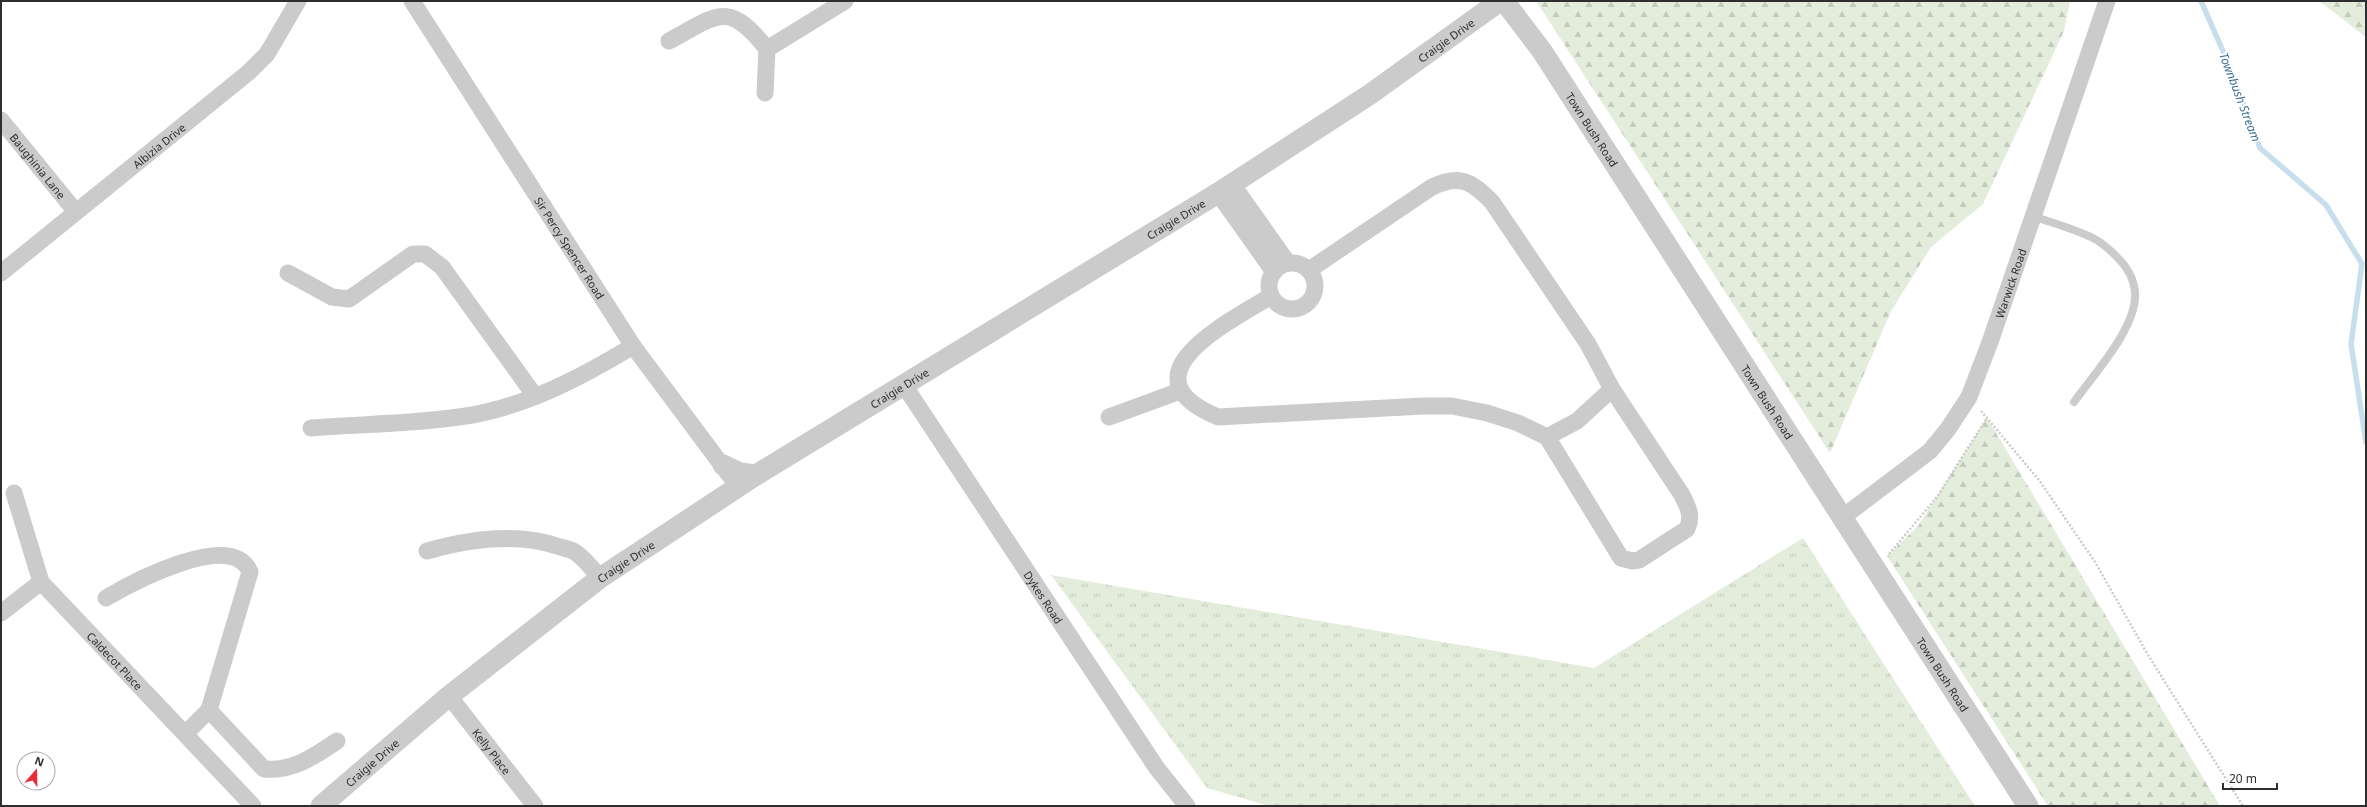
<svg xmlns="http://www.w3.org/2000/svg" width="2367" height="807" font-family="'Noto Sans',sans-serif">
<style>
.grass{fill:url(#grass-tufts)}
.forest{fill:url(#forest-firs)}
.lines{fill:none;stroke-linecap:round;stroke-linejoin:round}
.stream{stroke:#c7deec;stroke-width:5.5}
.path{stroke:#cbcbcb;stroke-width:2.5;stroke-dasharray:2 2;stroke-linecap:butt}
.service{stroke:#cbcbcb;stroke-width:8}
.minor{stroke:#cbcbcb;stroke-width:17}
.tertiary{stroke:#cbcbcb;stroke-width:21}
.labels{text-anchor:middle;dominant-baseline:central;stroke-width:4;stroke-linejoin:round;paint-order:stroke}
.street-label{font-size:11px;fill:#2e2e2e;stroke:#fff}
.water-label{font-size:12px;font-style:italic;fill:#3a7092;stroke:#fff}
</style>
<defs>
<pattern id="grass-tufts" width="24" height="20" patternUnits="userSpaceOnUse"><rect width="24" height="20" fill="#e4ecdb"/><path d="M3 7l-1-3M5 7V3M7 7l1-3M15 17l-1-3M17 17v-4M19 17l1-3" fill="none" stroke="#c4cbbc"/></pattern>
<pattern id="forest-firs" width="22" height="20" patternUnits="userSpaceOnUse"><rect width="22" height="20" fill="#e4ecdb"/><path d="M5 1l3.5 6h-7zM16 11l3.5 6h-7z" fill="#c4cbbc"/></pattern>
</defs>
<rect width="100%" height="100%" fill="#fff"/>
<path class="grass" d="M1803,538l172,268h-706l-62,-18 -156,-213 543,93z"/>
<path class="forest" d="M1536,1h534l-6,30 -81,173 -52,43 -40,64 -61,142z
M2319,1h47v36z
M1987,418l233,388h-172l-161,-250 31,-30z"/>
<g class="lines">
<path class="stream" d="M2201,1l25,57 34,90 66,57 36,59 -11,80 15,98"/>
<path class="path" d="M1981,411l58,69 56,82 53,93 95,151
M1889,554l48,-57 50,-79"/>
<path class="service" d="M2033,216c20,7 42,13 60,22 10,5 17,12 24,19 9,9 17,22 18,35 3,35 -42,83 -61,110"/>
<g class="minor">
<path id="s1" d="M412,1l221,345 97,130"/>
<path d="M669,41c50,-27 59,-41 98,8l-2,44"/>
<path d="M767,49l78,-48"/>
<path id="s2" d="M1,120l75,92"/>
<path d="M1232,184l56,79"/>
<path d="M1218,193l56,79"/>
<circle cx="1292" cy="286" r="23"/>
<path id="s3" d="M1,273l248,-201 18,-18 31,-53"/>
<path d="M288,273l44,24 17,2 64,-45h12l17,13 93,129"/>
<path d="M1271,296c-44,27 -151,80 -53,121l205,-11h29l35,7 31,10 29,14 74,121 11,3 7,-1 48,-31c6,-13 1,-22 -5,-34l-70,-106 -24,-45 -96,-142c-21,-21 -32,-28 -60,-15l-123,83"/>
<path id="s4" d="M904,385l252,382 31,39"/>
<path d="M1109,417l71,-26"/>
<path d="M311,428c51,-4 104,-4 155,-12 59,-9 116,-39 167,-70"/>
<path d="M1547,437l30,-16 35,-32"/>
<path id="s5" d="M14,493l27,89 212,224"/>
<path id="s6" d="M1843,517l87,-66 18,-22 21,-32 21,-55 117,-341"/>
<path d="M427,551c42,-12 88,-19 130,-5 6,2 13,3 18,6 10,7 18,17 25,26"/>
<path d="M106,598c27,-16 126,-69 144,-26l-41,138 55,59c28,3 51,-13 73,-28"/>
<path d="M1,613l40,-31"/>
<path id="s7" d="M449,696l86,110"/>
<path d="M186,733l23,-23"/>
</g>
<g class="tertiary">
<path id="s8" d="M1504,1l38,50 486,755"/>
<path d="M723,465l17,8 16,2"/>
<path id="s9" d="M321,806l128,-110 151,-118 156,-103 462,-282 151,-98 131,-94"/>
</g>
</g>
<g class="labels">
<g class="street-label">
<text stroke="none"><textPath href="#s9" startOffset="1363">Craigie Drive</textPath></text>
<text stroke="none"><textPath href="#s8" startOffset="156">Town Bush Road</textPath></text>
<text stroke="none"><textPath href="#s3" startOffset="203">Albizia Drive</textPath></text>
<text stroke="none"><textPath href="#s2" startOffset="59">Baughinia Lane</textPath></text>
<text stroke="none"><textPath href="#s9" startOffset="1039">Craigie Drive</textPath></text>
<text stroke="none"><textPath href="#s1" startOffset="293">Sir Percy Spencer Road</textPath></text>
<text stroke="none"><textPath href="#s6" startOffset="297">Warwick Road</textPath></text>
<text stroke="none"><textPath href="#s9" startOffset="715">Craigie Drive</textPath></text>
<text stroke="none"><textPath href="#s8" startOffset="480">Town Bush Road</textPath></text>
<text stroke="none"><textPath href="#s9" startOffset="391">Craigie Drive</textPath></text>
<text stroke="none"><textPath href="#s4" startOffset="254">Dykes Road</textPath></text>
<text stroke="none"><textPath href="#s5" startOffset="201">Caldecot Place</textPath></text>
<text stroke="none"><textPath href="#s8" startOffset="804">Town Bush Road</textPath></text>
<text stroke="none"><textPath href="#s7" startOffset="70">Kelly Place</textPath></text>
<text stroke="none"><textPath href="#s9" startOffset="67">Craigie Drive</textPath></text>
</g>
<g class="water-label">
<text transform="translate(2240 97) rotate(69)">Townbush Stream</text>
</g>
</g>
<rect width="2367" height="807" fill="none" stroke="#2e2e2e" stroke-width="4"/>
<g transform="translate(36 771) rotate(20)"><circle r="19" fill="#ffffff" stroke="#ababab"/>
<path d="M0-3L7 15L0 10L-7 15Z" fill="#e92c39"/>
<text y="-6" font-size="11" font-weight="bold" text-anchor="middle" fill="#2e2e2e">N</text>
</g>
<path d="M2223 783v6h54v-6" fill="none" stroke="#2e2e2e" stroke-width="2"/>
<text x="2229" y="783" font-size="12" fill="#2e2e2e" stroke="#ffffff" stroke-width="3" paint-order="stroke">20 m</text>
</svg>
